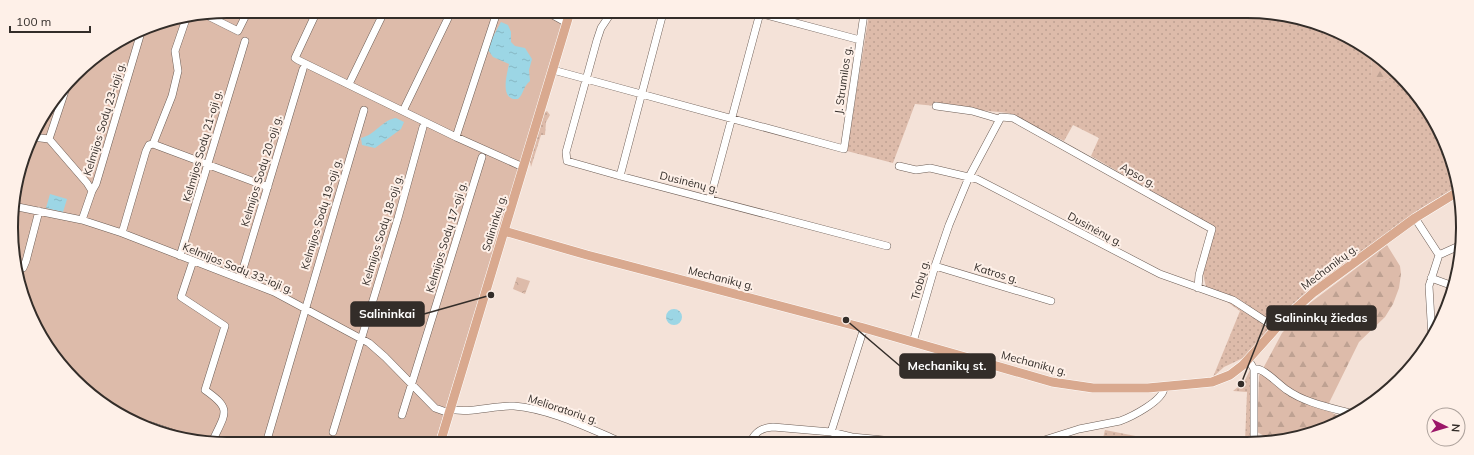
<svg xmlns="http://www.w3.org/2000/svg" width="1474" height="455" font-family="Mulish,sans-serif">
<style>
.grass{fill:url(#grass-dots)}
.forest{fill:url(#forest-firs)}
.park{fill:url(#park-crowns)}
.garden{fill:#dba}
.water{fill:url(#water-ripples)}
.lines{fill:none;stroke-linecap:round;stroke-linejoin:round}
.minor-casing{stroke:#6c5d55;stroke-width:8}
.major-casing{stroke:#fff;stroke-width:10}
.minor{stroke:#fff;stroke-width:7}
.major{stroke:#d9a98f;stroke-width:9}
.labels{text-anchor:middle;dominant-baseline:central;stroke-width:4;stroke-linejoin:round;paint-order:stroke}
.street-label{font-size:11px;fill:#332d29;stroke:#fef0e8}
.rim{fill:none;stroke:#332d29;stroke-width:2}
.leader{fill:none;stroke:#332d29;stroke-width:1.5}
.callout-dot{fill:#332d29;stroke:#fef0e8;stroke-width:1.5}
.callout{fill:#332d29;stroke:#332d29;stroke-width:1.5}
.callout-label{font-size:12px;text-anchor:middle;font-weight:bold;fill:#fff}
</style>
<defs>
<pattern id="grass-dots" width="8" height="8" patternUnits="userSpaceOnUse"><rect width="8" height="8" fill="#dba"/><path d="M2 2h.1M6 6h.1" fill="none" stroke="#bea192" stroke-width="1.8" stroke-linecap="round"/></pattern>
<pattern id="forest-firs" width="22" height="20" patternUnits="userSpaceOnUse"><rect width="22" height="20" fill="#dba"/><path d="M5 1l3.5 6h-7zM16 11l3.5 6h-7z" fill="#bea192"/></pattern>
<pattern id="park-crowns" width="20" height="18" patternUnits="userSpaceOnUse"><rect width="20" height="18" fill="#dba"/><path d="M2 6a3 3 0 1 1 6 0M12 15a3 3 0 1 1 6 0" fill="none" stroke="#bea192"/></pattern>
<pattern id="water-ripples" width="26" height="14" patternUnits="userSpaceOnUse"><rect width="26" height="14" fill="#9cd6e5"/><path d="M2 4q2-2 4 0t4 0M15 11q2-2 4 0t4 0" fill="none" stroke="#87b8c4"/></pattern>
</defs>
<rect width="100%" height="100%" fill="#f4e2d8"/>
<path class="grass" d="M869,14l420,1 78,33 5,4 -1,23 9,6 15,-5 32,31 32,79 -36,21 -93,69 -50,42 -37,40 -19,9 -11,10 27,-66 -34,-24 -3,-13 12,-47 -124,-71 8,-18 -26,-13 -9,16 -55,-28 -94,-9 -22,59 -46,-12z
M547,111l3,4 -4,7 -1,13h-4l-10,32 -1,-6 14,-48z
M1250,370l2,3 -2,69h-5l2,-50 -14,-1 11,-9z
M1105,430l61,12h-64z"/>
<path class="forest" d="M1372,52l23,24 -15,5 -6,-1 -3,-5z
M1387,245l13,21 1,8 -2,14 -6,16 -8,13 -26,25 -30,61v8l16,9 -70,22h-6l-1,-4 -11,-6 2,-56 23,-43 28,-30z"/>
<path class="park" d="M517,277l13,4 -5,13 -12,-5z"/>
<path class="garden" d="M228,11l338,1 -130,428h-251l-78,-32 -59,-60 -30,-65 -5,-84 20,-67 52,-67 60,-38z"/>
<path class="water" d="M501,22l7,3 3,7v10l4,4 10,2 7,11 -3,11 1,11c-8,7 -6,13 -12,18 -19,2 -11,-25 -9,-35l-16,-7 -5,-7 1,-6z
M396,118l8,4 -3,7 -26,19 -13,-3 -1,-7c14,-3 21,-18 35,-20z
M50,194l17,5 -4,13 -17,-4z
M666 317a8 8 0 1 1 16 0a8 8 0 1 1-16 0Z"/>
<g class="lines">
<defs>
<path id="minor" d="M317,11l-22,47 3,2 158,77
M497,12l-41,125 67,30
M547,12l20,11
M611,13l-10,15 -4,12 -31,112 1,9 53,15 267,70
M759,13l101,27
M206,15l32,16 10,-20
M553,70l291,79 20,-135
M349,84l35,-72
M65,91l-16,48 38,44 5,8 -10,29
M936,106l36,5 27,8
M403,111l48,-99
M32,137l17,2
M153,144l115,43
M899,166l17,4 14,-2 47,11 183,95 73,26 43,28
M620,176l43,-163
M92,191l4,-7 46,-155
M710,199l50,-186
M13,206l69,14 40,13 152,59 95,51 16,14 50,51 14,5
M1415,218l24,37 -10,31 3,52
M122,233l24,-82 3,-6 4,-1 19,-48 6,-25 -3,-20 11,-32
M1439,255l20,-9
M180,256l65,-215
M193,261l-12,36 44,29 -20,64c27,19 21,22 8,50
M935,266l116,35
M17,270l6,-2 3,-7 13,-50
M1431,278l22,8
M240,279l63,-210
M913,342l22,-76 14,-41 20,-48 32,-60 12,1 199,111 -13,46 -1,13
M1248,359l6,10c8,-3 25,16 33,21 18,13 45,18 66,24
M450,409c18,5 45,-4 64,-3 36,3 72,21 105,35
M402,415l80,-258
M149,425l44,15
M333,432l65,-214 25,-91
M831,432l33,-104
M267,440l97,-330
M751,441c5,-10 11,-13 22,-14l58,5 21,5 42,4
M1038,442l41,-13 41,-8c11,-4 43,-20 44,-33
M1254,442v-73"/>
<path id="major" d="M504,231l83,24 277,73 188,54 41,6h55l64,-6 18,-7 13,-10 44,-49 27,-24 101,-74 44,-27
M441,440l129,-428"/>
</defs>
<use href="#minor" class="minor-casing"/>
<use href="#major" class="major-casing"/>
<use href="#minor" class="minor"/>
<use href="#major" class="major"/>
</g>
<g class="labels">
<g class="street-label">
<text transform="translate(843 80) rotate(-82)">J. Strumilos g.</text>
<text transform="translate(104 119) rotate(-73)">Kelmijos Sodų 23-ioji g.</text>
<text transform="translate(202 146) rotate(-74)">Kelmijos Sodų 21-oji g.</text>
<text transform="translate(261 171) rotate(-73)">Kelmijos Sodų 20-oji g.</text>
<text transform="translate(1138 175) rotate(29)">Apso g.</text>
<text transform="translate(689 182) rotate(14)">Dusinėnų g.</text>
<text transform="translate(321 214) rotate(-73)">Kelmijos Sodų 19-oji g.</text>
<text transform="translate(494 223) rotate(-73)">Salininkų g.</text>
<text transform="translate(1095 229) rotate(28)">Dusinėnų g.</text>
<text transform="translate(382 230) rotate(-73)">Kelmijos Sodų 18-oji g.</text>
<text transform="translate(446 237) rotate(-73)">Kelmijos Sodų 17-oji g.</text>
<text transform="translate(1329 267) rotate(-37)">Mechanikų g.</text>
<text transform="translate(238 268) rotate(22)">Kelmijos Sodų 33-ioji g.</text>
<text transform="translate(996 273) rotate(17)">Katros g.</text>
<text transform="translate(721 278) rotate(14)">Mechanikų g.</text>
<text transform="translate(920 280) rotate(-75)">Trobų g.</text>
<text transform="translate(1034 363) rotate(15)">Mechanikų g.</text>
<text transform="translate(563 409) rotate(18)">Melioratorių g.</text>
</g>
</g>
<path d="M0 0H1474V455H0ZM227 18H1247A209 209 0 0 1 1456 227V228A209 209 0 0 1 1247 437H227A209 209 0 0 1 18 228V227A209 209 0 0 1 227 18Z" fill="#fef0e8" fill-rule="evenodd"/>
<path class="rim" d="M227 18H1247A209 209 0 0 1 1456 227V228A209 209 0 0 1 1247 437H227A209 209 0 0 1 18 228V227A209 209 0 0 1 227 18Z"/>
<path class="leader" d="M491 295L424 314M1241 384L1267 318M846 320L900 366"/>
<g class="callout-dot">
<circle cx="491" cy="295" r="4"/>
<circle cx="1241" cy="384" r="4"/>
<circle cx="846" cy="320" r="4"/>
</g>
<g class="callout">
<rect x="351" y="302" width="73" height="24" rx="4"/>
<rect x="1267" y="306" width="109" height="24" rx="4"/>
<rect x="900" y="354" width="95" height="24" rx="4"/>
</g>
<g class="callout-label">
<text x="387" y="318">Salininkai</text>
<text x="1321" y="322">Salininkų žiedas</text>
<text x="947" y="370">Mechanikų st.</text>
</g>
<g transform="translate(1446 427) rotate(95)"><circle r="19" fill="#fef0e8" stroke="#ada29c"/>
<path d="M0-3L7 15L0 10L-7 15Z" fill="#9b1668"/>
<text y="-6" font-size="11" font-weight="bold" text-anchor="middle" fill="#332d29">N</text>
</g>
<path d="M10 26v6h80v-6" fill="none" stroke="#332d29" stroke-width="2"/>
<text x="16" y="26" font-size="12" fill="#332d29" stroke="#fef0e8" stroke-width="3" paint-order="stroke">100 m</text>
</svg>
